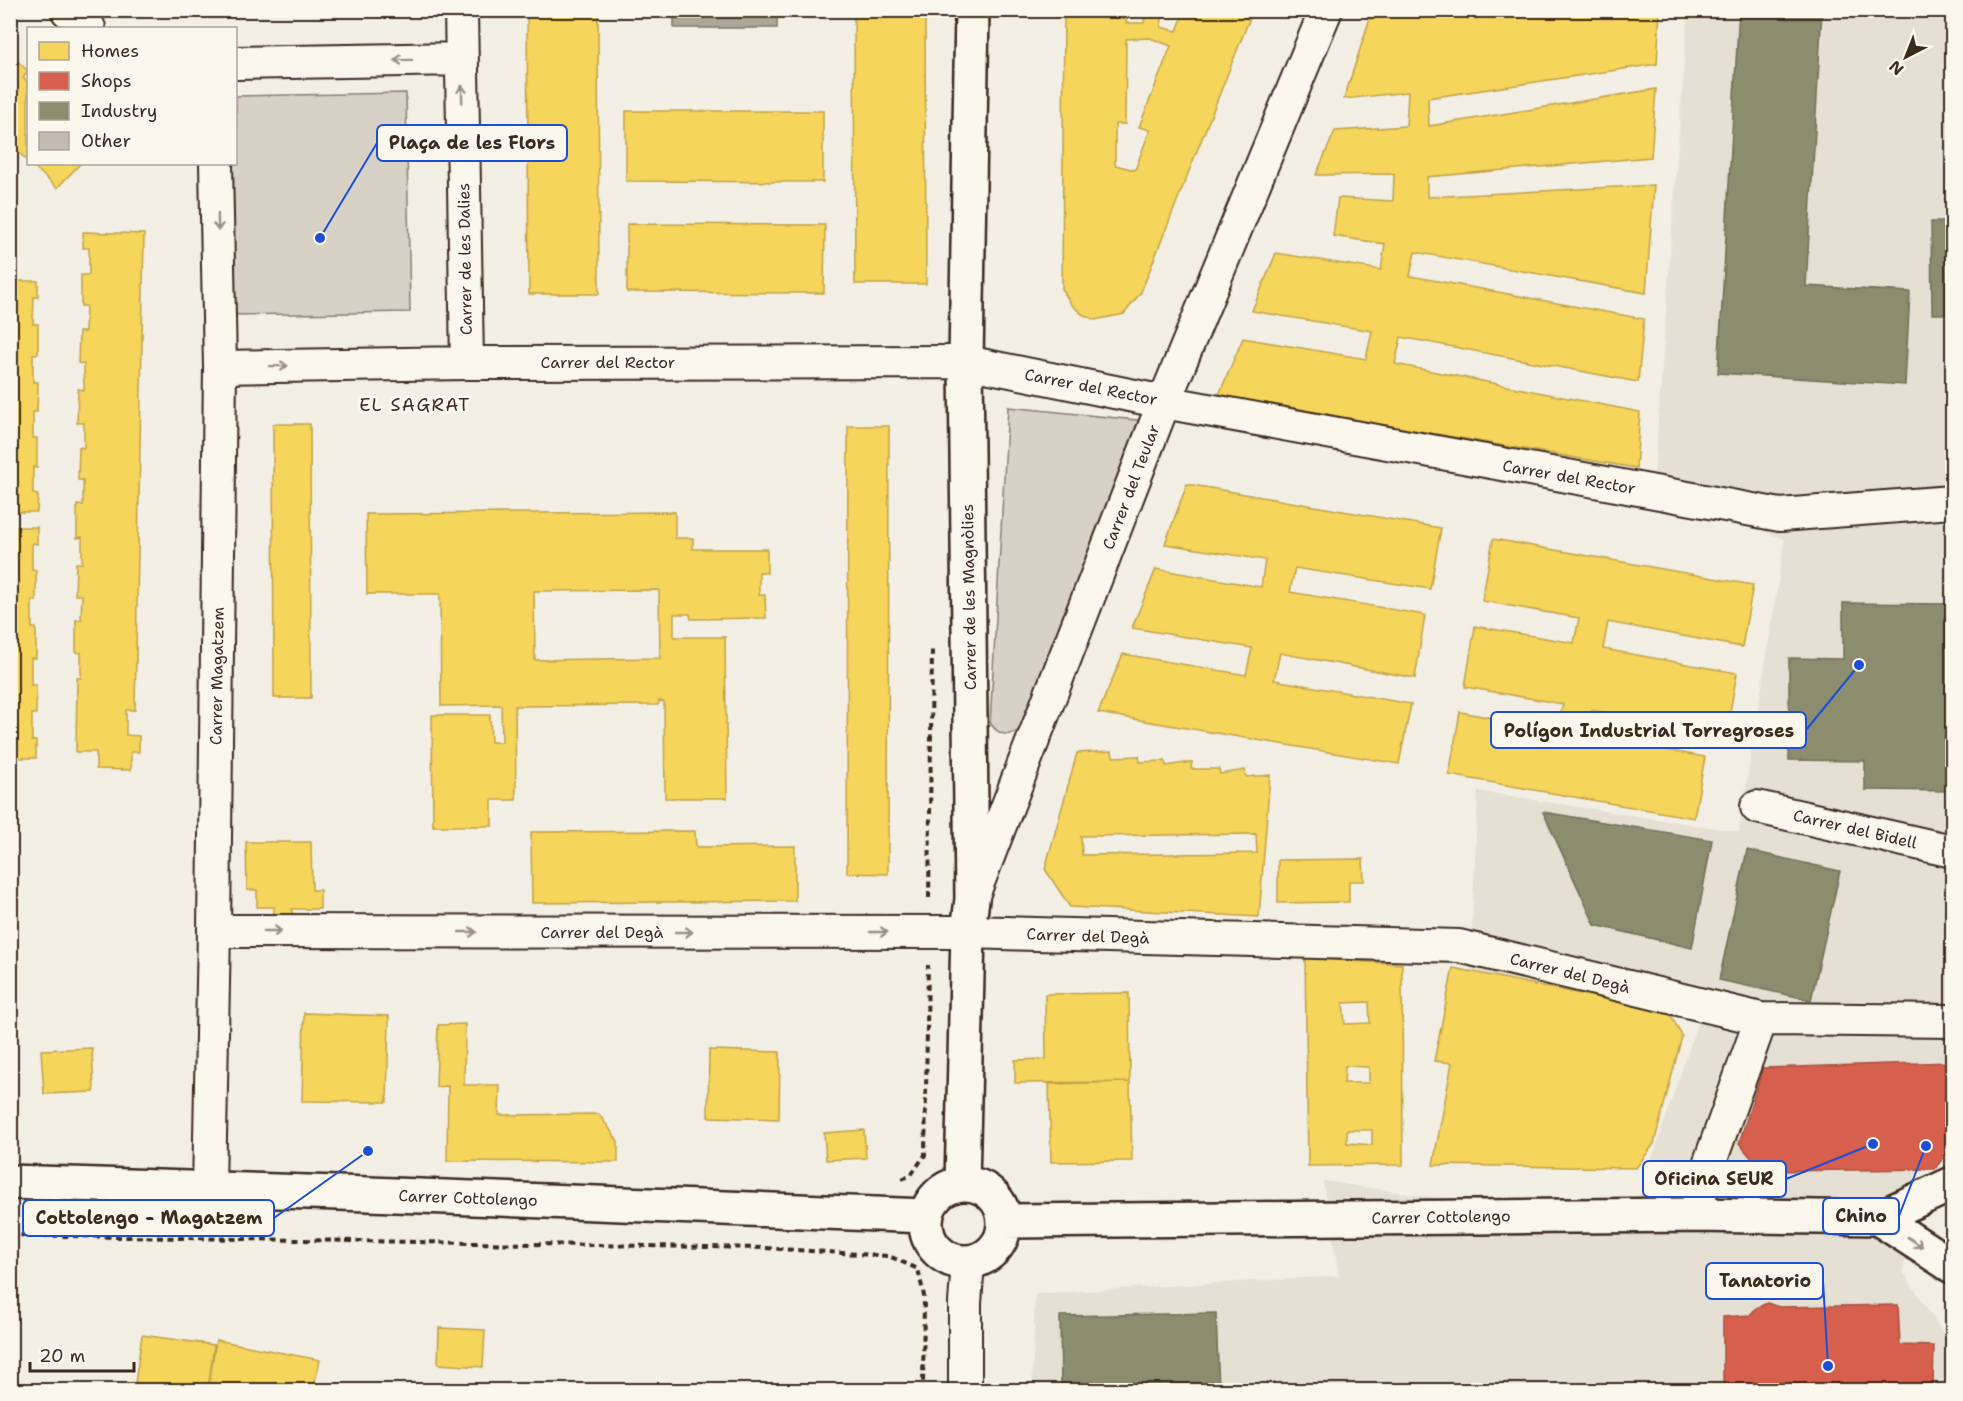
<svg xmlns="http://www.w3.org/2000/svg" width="1963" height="1401" font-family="'Shantell Sans',sans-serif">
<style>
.built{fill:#e5dfd4}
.green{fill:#d8d1c6;stroke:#8a7e72;stroke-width:1.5}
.water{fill:#afa69a;stroke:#817468;stroke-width:1.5}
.homes{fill:#f6d55c;stroke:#bea249;stroke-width:1.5;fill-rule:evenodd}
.shops{fill:#d6604d;stroke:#a8503f;stroke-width:1.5}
.industry{fill:#8c8c6e;stroke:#746f56;stroke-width:1.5}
.building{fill:#c3bbb0;stroke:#3b2a1e;stroke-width:1.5}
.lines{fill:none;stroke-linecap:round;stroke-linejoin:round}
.street-casing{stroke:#3b2a1e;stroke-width:36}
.secondary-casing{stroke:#3b2a1e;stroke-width:38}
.path{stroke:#3b2a1e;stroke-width:4;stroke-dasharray:6 4.5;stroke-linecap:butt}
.street{stroke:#fbf7ec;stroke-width:32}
.secondary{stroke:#fbf7ec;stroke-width:33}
.oneway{stroke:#9b9085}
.labels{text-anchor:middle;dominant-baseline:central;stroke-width:6;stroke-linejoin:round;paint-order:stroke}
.street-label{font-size:16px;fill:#3b2a1e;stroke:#fbf7ec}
.neighbourhood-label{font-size:18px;letter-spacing:1.5px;fill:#3b2a1e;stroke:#fbf7ec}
.leader{fill:none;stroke:#1d4ed8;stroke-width:2}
.callout-dot{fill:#1d4ed8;stroke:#fbf7ec;stroke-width:2}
.callout{fill:#fbf7ec;stroke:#1d4ed8;stroke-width:2}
.callout-label{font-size:18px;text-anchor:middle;font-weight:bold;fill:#3b2a1e}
</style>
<rect width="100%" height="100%" fill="#f3efe4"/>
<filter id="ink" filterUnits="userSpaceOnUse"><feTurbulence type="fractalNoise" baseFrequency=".0167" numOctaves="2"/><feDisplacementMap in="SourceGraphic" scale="12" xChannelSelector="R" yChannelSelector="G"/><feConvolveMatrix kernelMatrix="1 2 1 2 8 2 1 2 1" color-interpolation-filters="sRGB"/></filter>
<g filter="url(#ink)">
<path class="built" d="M1688,11h264v1129l-35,36 -14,96 49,74v44h-920l3,-96 304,-18 -16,-95 306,46 72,-214 -231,-42 8,-180 261,41 46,-293 -132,-48z"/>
<path class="green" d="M219,11l172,-1v1l-5,3z
M406,93l4,219 -178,3 -2,-151h6v-68z
M1008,407l138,14 -115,300c-15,12 -27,22 -41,2z"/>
<path class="water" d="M674,11h103v17h-103z"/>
<path class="homes" d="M527,10h71l1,284h-70z
M854,10h71l1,274h-71z
M1064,10h62v13h18l2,-13 17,1 -2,16 16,4 8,-21h68l-112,282 -17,22 -29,6 -13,-6 -11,-10 -9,-15zM1150,38l21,8 -32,81 11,3 -15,40 -20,-5v-41h10l1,-85z
M1470,10h190l-3,54 -229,34 1,28 227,-37 -5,68 -224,20v20l227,-12 -8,108 -231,-41 -5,24 234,43 -6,63 -237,-45 -6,27 245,48 -4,56 -418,-71 25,-59 123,21 6,-28 -120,-20 24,-58 105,17 4,-26 -52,-8 5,-38 55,3 1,-27 -78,1 19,-44 71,-5 2,-34 -64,7 26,-81z
M10,54l18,17 -5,7 5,5v78l-18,-16z
M626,111h197v71l-197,-1z
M31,164h49l-23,24z
M627,224l198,1 -1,68 -197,-1z
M83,232l61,2 -9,476h-9v25l13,1v16h-8v18l-35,-1v-17h-20l1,-74h4v-25l-5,-1v-32h5l1,-25h-7l1,-32h6v-26l-5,1v-33h6v-25h-5l1,-33 5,1v-25h-7l1,-34 6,1v-26l-6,-1 1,-31h6l1,-26h-5v-31h8v-27h-6z
M10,281h28v16h-4l-1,27h5v30h-5v28h5l-1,30h-4v26h4v30l-4,-1v27l5,1 -1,17h-27z
M273,424h37l1,274h-37z
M848,426h41l-1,448 -41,-1z
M1187,484l254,44 -11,61 -135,-21 -5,24 135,23 -10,63 -135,-25 -6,27 137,24 -12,60 -301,-51 25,-59 123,21 6,-27 -120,-20 24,-59 105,18 4,-27 -100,-16z
M675,512v26h18v11h74v24l-8,-1v23h6l1,23 -75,1 -1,-5h-16v23h51l2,161h-62l-1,-96 -5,-1 -1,4 -143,1 1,94h-24v26h-59l-1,-111h58l1,27h11l-1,-37 -60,1 -1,-112h-73l-1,-80zM659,590l1,68 -125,2 -1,-69z
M10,527h27v17l-5,-1v27h4v31l-4,-1v28h4v30h-5v27h5v29h-4v27h4v17h-26z
M1493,539l260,46 -11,62 -134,-25 -5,27 134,24 -11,61 -134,-24 -6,25 119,22 -11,61 -245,-43 11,-63 97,18 6,-26 -98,-17 10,-61 99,17 5,-25 -97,-17z
M1112,751l1,6 26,-1 1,6 25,-1 1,5 26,-4 -1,7h28l1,5 25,-4 1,7 24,-2 -11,142 -189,-10 -25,-38 32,-116zM1256,834l1,19 -175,2 -1,-19z
M695,831l1,16 99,-1v55l-263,2 -1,-71z
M246,842h65l1,48h8v19h-28l1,10 -19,1v-13h-17v-17h-10z
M1363,859l1,22h-15v21l-71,1v-43z
M1305,958l97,6 1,201 -95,1zM1369,1002l1,21 -25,1 -2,-21zM1345,1066l24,1v16h-25zM1347,1130h25v15l-25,-2z
M1453,968l216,44 13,24 -28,108 -18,24 -203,-3 19,-102 -18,-2z
M1129,993l1,89 -115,1v-23l31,-1 -1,-65z
M304,1013l85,3 -2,86 -85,-1z
M465,1024l-1,61h36l-1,30 100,-1 19,27v21l-171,-1 1,-75 -12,1 2,-62z
M92,1048l2,44 -50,2 -3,-44z
M709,1050l71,2 -1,67 -71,-2z
M1130,1082l2,79 -81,1 -2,-78z
M864,1130l2,28 -40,2 -2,-27z
M439,1328l46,2 -2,37 -45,-3z
M142,1335l72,10 -6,45h-74z
M216,1340l104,20 -7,30h-105z"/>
<path class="shops" d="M1952,1062v84l-17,23 -173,2 -23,-28 24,-75z
M1767,1303l12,4 119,-2 2,40 34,1 -1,40 16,1v3h-226v-73l27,-2 6,-7z"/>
<path class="industry" d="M1739,10h83l-16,276 104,6 -5,93 -187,-12z
M1931,222h21v132l-1,-40h-19z
M1843,603l109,1v187l-87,-1v-29l-76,-1v-102l54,1z
M1543,812l169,28 -20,108 -97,-23z
M1747,850l93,21 -29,129 -92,-20z
M1216,1313l3,77h-158l-1,-74z"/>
<path class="building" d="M828,1385l1,5h-28z"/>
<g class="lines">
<defs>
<path id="street" d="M67,10l22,18
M461,10l6,353
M236,63l225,-4
M220,367l247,-4 499,-1 198,40 616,113 172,-13
M1757,807l195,44
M972,898l192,-496 162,-392
M214,931l754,1 491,14 302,73 191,2
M209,1189l5,-258 6,-564 -4,-203
M1695,1215l11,-42 55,-154
M965,1390v-87l3,-41"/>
<path id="secondary" d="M10,1182l359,12 557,22
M962,1184l6,-252 4,-33 -6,-537 6,-352
M926 1223a39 39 0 1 1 78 0a39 39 0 1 1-78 0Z
M1878,1218l74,48
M1004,1221l691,-6 183,3 74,-34"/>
</defs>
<use href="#street" class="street-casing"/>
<use href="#secondary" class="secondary-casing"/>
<path class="path" d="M929,898l3,-248
M902,1179l9,-4 14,-20 3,-190
M10,1235l755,13 124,8 29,13 6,27 -1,94"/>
<use href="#street" class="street"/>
<use href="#secondary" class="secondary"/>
</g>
<defs><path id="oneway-shaft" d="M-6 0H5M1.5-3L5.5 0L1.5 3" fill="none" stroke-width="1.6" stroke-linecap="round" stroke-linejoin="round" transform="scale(1.5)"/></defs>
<g class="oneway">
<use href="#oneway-shaft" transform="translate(403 60) rotate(179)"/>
<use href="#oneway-shaft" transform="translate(462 94) rotate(-91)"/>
<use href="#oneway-shaft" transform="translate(218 222) rotate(89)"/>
<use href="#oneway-shaft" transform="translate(279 366) rotate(-1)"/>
<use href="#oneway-shaft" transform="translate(273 931)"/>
<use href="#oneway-shaft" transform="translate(468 932)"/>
<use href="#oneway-shaft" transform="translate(684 932)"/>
<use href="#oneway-shaft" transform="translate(879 932)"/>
<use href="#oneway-shaft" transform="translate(1915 1242) rotate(33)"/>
</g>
</g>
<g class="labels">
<g class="street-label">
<text transform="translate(465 259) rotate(-91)">Carrer de les Dalies</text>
<text x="608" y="362">Carrer del Rector</text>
<text transform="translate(1091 387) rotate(11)">Carrer del Rector</text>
<text transform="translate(1569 477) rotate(10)">Carrer del Rector</text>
<text transform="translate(1131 487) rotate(-69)">Carrer del Teular</text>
<text transform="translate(969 597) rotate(-91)">Carrer de les Magnòlies</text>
<text transform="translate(217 676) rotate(-89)">Carrer Magatzem</text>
<text transform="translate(1855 829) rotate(13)">Carrer del Bidell</text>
<text x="602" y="932">Carrer del Degà</text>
<text transform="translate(1088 936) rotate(2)">Carrer del Degà</text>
<text transform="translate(1570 973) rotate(14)">Carrer del Degà</text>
<text transform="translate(468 1198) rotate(2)">Carrer Cottolengo</text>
<text transform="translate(1441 1217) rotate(-1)">Carrer Cottolengo</text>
</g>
<g class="neighbourhood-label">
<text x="415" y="405">EL SAGRAT</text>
</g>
</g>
<path class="leader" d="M320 238L377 143M1859 665L1806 730M1873 1144L1786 1179M1926 1146L1899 1216M368 1151L274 1218M1828 1366L1823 1281"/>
<g class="callout-dot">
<circle cx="320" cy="238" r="6"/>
<circle cx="1859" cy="665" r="6"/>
<circle cx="1873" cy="1144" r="6"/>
<circle cx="1926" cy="1146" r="6"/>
<circle cx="368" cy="1151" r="6"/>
<circle cx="1828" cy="1366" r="6"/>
</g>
<g class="callout">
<rect x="377" y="125" width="190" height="36" rx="6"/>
<rect x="1491" y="712" width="315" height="36" rx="6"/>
<rect x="1643" y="1161" width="143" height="36" rx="6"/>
<rect x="1823" y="1198" width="76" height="36" rx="6"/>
<rect x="23" y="1200" width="251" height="36" rx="6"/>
<rect x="1706" y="1263" width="117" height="36" rx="6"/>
</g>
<g class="callout-label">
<text x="472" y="149">Plaça de les Flors</text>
<text x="1649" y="737">Polígon Industrial Torregroses</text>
<text x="1714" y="1185">Oficina SEUR</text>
<text x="1861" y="1222">Chino</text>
<text x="149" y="1224">Cottolengo - Magatzem</text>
<text x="1765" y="1287">Tanatorio</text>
</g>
<rect width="1963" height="1401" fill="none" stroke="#fbf7ec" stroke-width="36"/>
<rect x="18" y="18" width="1927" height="1365" fill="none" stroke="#3b2a1e" stroke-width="2" filter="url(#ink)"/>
<rect x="27" y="27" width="210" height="138" fill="#fbf7ec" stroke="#aea59a" stroke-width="1.5"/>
<rect x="39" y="42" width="30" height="18" fill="#f6d55c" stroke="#aea59a" stroke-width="1.5"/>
<text x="81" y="57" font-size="18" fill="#3b2a1e">Homes</text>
<rect x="39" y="72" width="30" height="18" fill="#d6604d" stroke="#aea59a" stroke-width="1.5"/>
<text x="81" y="87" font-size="18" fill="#3b2a1e">Shops</text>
<rect x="39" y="102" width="30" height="18" fill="#8c8c6e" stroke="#aea59a" stroke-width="1.5"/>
<text x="81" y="117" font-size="18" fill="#3b2a1e">Industry</text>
<rect x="39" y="132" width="30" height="18" fill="#c3bbb0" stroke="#aea59a" stroke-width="1.5"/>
<text x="81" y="147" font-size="18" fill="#3b2a1e">Other</text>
<g transform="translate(1906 57) rotate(222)" stroke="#fbf7ec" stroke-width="4.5" paint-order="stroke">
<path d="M0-4.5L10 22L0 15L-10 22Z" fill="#3b2a1e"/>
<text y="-9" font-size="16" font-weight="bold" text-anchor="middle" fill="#3b2a1e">N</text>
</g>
<path d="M30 1362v9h104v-9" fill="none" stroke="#3b2a1e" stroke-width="3"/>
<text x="39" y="1362" font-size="18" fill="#3b2a1e" stroke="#fbf7ec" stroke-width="4.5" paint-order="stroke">20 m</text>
</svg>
